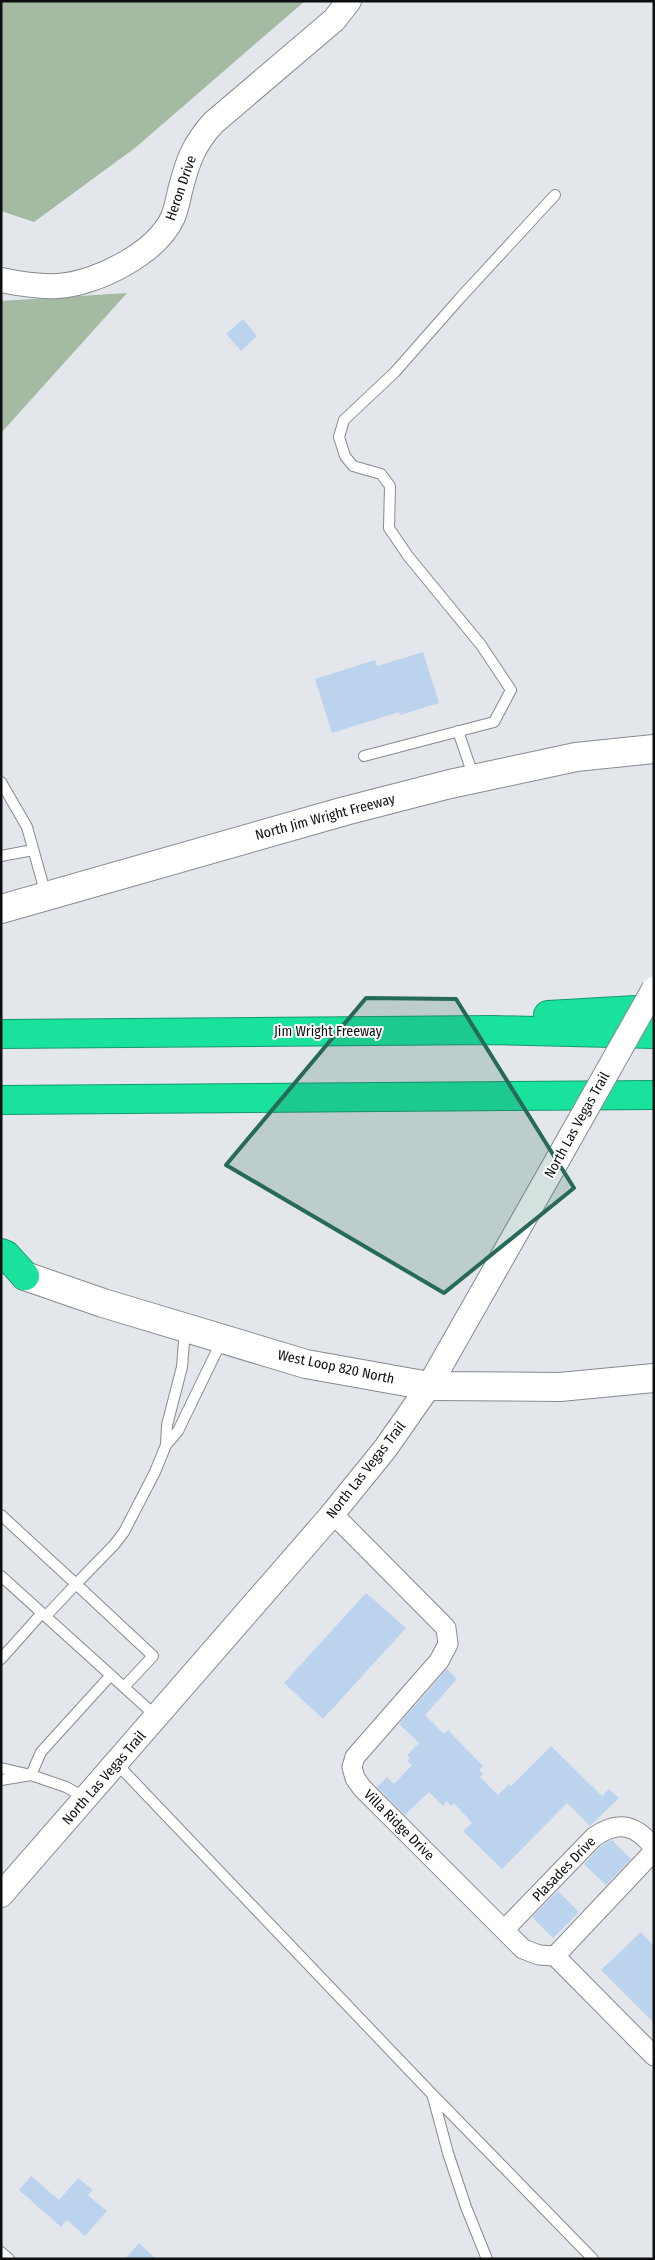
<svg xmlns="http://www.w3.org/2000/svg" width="655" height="2260" font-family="'Fira Sans Condensed',sans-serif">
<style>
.green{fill:#a5baa2}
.building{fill:#bcd3ee}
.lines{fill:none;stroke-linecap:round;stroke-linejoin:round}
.service-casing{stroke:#878a8f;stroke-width:12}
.minor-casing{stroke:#878a8f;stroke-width:21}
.tertiary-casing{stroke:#878a8f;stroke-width:26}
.secondary-casing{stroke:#878a8f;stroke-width:30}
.motorway-casing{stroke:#15986c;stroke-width:30}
.service{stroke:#fff;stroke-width:10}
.minor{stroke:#fff;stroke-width:19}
.tertiary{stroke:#fff;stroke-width:24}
.secondary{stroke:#fff;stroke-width:28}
.motorway{stroke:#19e29d;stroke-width:28}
.tertiary-bridge-casing{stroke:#878a8f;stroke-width:26;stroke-linecap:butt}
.tertiary-bridge{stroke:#fff;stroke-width:24}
.marked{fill:#286a59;fill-opacity:0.2;stroke:#286a59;stroke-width:4;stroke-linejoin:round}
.labels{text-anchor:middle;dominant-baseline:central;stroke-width:4;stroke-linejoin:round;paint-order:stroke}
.street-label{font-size:14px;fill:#0d0e10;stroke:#fff}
</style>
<rect width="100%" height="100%" fill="#e3e7ec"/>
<path class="green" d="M1,1h304l-170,147 -101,74 -33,-11z
M127,293l-126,140v-132z"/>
<path class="building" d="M243,319l14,17 -16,15 -15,-17z
M423,652l16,51 -39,12 -1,-3 -67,21 -17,-54 60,-19 2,6z
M366,1593l40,35 -83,91 -39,-36z
M447,1669l10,10 -32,36 19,19 4,-4 35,36 -4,4 4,4 -3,3 18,18 11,-11 2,2 40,-40 51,50 7,-7 10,9 -29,28 -23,-23 -65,66 -39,-38 9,-8 -18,-20 -3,3 -4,-5 -4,5 -14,-14 -24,23 -28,-28 10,-10 7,7 18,-19 -5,-4 3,-3 -3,-3 12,-12 -20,-19z
M612,1840l19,19 -25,26 -22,-21 17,-18z
M558,1891l21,21 -26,26 -21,-21z
M641,1932l13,14v77l-53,-53z
M31,2176l28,24 19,-22 15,12 -5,5 19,16 -22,25 -18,-16 -6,7 -42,-37z
M139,2243l17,16h-31z"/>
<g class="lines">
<defs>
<path id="service" d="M458,731l16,47
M364,756l130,-34 17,-32 -30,-45 -73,-89 -19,-28 1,-42 -9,-12 -28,-8 -8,-10 -6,-19 5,-17 51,-48 66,-75 94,-102
M1,782l26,45 19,68
M1,856l32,-6
M166,1445l12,-14 44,-91
M1,1515l75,69 38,-39 10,-13 31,-60 11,-27 1,-20 15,-58 3,-38
M1,1576l156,141
M46,1616l30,-32 77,72 -29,31
M1,1659l41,-46
M117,1764l315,330 161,165
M1,1768l30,7 10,-23 70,-77
M1,1780l30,-5 35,12 20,11
M433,2097l15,56 18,54 21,52
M1,2252l8,7"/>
<path id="minor" d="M333,1514l113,114 2,16 -9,17 -84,96 -3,10 3,11 7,10 161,161 16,6 16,1 99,100
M504,1930l90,-93c24,-17 42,-13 60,11
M555,1956l99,-105"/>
<path id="tertiary" d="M1,280c19,4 38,7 57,6 38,-2 99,-33 115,-69 3,-7 5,-17 7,-26 7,-28 13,-46 33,-68l121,-103 15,-19
M1,1895l328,-377 56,-69 44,-63 129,-227"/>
<path id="secondary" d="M1,909l344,-98 105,-27 126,-27 78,-8
M25,1276l78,27 203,61 123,22 131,1 94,-9"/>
<path id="motorway" d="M548,1015l106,-6
M1,1034l492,-4 161,4
M1,1100l653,-5
M1,1253l5,2 19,21"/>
</defs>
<use href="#service" class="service-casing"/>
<use href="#minor" class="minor-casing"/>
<use href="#tertiary" class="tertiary-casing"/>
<use href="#secondary" class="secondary-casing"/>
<use href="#motorway" class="motorway-casing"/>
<use href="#service" class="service"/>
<use href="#minor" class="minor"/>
<use href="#tertiary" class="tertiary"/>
<use href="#secondary" class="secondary"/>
<use href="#motorway" class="motorway"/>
<defs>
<path id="tertiary-bridge" d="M558,1159l96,-170"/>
</defs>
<use href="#tertiary-bridge" class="tertiary-bridge-casing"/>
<use href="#tertiary-bridge" class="tertiary-bridge"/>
</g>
<path class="marked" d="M366,998l90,1 118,189 -130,105 -218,-128z"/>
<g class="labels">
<g class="street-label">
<text transform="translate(181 188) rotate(-71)">Heron Drive</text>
<text transform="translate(325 817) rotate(-15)">North Jim Wright Freeway</text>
<text x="328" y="1031">Jim Wright Freeway</text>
<text transform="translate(577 1125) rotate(-61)">North Las Vegas Trail</text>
<text transform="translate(336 1367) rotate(12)">West Loop 820 North</text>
<text transform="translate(366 1470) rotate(-52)">North Las Vegas Trail</text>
<text transform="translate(104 1778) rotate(-49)">North Las Vegas Trail</text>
<text transform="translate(399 1825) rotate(45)">Villa Ridge Drive</text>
<text transform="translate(564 1869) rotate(-46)">Plasades Drive</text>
</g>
</g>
<rect width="655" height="2260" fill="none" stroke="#0d0e10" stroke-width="5"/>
</svg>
